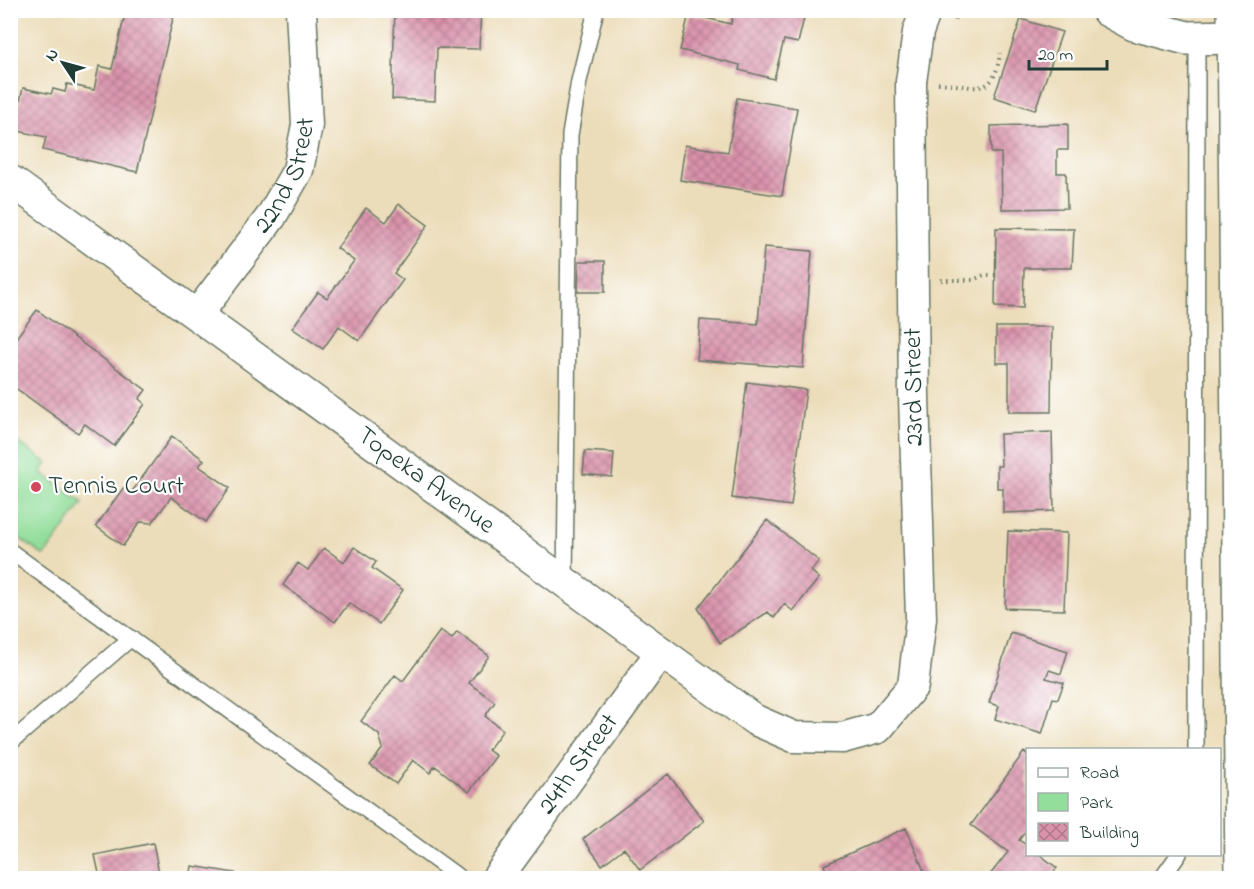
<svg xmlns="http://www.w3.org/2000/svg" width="1254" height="889" font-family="'Indie Flower',sans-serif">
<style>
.green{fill:#93de9b;stroke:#598e68;stroke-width:1.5}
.building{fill:url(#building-cross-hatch)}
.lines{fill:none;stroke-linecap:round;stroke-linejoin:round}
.service-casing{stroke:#677563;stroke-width:18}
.minor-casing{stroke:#677563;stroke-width:33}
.tertiary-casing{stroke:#677563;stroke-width:36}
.secondary-casing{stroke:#677563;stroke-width:36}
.path{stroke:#677563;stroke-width:4;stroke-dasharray:1.5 4.5;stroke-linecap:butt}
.service{stroke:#fff;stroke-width:15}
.minor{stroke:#fff;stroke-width:30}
.tertiary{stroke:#fff;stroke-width:33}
.secondary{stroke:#fff;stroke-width:33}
.poi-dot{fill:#d1495b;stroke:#fff;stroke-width:2}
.labels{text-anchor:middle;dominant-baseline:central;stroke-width:4.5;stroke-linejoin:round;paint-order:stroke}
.street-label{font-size:26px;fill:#1f3d34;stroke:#fff}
.poi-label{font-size:26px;fill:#1f3d34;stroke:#fff;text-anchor:start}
</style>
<defs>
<pattern id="building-cross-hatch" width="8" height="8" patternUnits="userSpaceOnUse" patternTransform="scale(1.5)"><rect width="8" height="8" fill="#da92ab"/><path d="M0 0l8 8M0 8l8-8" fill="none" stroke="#b0788c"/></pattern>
</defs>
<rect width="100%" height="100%" fill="#fff"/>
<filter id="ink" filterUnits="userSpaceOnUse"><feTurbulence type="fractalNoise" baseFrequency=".0167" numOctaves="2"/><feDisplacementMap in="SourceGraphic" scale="12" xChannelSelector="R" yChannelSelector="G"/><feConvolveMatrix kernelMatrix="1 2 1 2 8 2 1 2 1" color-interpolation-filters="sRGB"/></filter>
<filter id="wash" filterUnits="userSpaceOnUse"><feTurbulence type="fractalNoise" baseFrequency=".008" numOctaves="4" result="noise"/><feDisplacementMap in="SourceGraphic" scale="24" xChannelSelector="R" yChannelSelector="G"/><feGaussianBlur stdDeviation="1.35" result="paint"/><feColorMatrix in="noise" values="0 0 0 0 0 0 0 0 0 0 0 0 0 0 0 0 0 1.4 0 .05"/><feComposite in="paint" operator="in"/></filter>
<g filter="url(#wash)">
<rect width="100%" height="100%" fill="#ecddba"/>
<path class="green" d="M11,437l36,26 -6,9 42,31 -39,53 -33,-24z"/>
<g id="blocks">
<path class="building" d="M126,10h34l14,4 -37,158 -94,-22 3,-13 -33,-7 10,-42 28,6 2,-5 12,3 2,-8 27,6 5,-24 13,3z
M395,10h86l-2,39 -42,-1 -2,53 -43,-2z
M734,10h72l-8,33 -14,-3 -10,39 -35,-9 1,-5 -60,-15 9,-36 42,10z
M1021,19l41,13 -27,78 -41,-13z
M737,98l60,10 -15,88 -102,-16 5,-35 43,7z
M1068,124v26h-11v23h9l1,35 -65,1 -1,-56h-10v-27z
M399,204l29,21 -34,48 9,7 -44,61 -20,-15 -16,23 -31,-21 26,-36 9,6 27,-37 -17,-13 29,-40 20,14z
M996,228l78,1 -2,39h-48l-1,40 -28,-1z
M764,247l48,4 -9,117 -106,-8 3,-40 58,4z
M579,261h26v31h-27z
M37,310l109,80 -7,9 6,5 -31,42 -29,-22 -7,9 -68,-49v-38z
M996,327h56l-1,85h-42v-49h-13z
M747,382l59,8 -15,116 -59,-8z
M1052,432l2,79 -51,2v-25h-6v-22h4l-1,-32z
M172,436l32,24 -5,6 31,22 -24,34 -35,-25 -19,26 -12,-1 -17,24 -27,-20 28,-39 7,6z
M585,451l29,2 -2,24 -29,-3z
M767,520l52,41 -8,10 8,7 -26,33 -9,-7 -10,14 -6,-6 -48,31 -22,-35z
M1008,531l59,2 -3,77 -59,-2z
M354,547l22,15 -4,6 31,22 -24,34 -30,-21 -14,19 -52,-37 15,-22 10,7 16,-22 20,14z
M440,631l12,8 5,-7 32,24 -20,27 26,19 -10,14 18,14 -15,20 8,6 -27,36 -34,-26 -5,7 -17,-13 -17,24 -26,-19 13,-17 -4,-13 -18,-14 34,-46 8,6z
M1011,633l57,18 -7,23 -12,-4 -3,8 18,5 -6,16 -5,-1 -11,36 -47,-15 4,-13 -10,-3z
M1024,752l4,3v73l-9,12 9,6v8h11l18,14 -8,10h-57l-3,-2 19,-24 -37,-27z
M668,774l36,47 -64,49 -16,-22 -22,17 -19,-26z
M906,828l21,50h-99l-4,-13z
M153,843l7,35h-60l-5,-23z
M192,866l43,7 -1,5h-44z"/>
</g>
</g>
<g filter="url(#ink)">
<use href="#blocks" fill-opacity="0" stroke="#677563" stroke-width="1.5"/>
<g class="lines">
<defs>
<path id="service" d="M10,551l450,327
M565,583l5,-448 9,-54 17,-71
M10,743l121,-105
M1196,750l1,-713
M1162,878l17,-24"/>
<g id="minor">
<path id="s1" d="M10,180l745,540 39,17 48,1 36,-10 35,-42 8,-68 -7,-222 -3,-314 7,-50 8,-22"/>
<path id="s2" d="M197,315l74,-98 27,-47 9,-45 -6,-115"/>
<path id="s3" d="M497,878l164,-226"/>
</g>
<path id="tertiary" d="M1108,10l26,14 53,14 49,-1"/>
<path id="secondary" d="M1234,10l8,868"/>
</defs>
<use href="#service" class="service-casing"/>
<use href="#minor" class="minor-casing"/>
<use href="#tertiary" class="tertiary-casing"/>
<use href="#secondary" class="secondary-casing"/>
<path class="path" d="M954,20l5,-10
M938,83c36,2 56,18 62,-30
M941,280h32l11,-5h11"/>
<use href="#service" class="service"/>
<use href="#minor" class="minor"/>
<use href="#tertiary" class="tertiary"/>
<use href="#secondary" class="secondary"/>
</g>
</g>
<circle class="poi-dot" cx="36" cy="487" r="6"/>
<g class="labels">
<g class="street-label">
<text stroke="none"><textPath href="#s2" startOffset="168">22nd Street</textPath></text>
<text transform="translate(915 387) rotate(-91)">23rd Street</text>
<text stroke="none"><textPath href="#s1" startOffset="513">Topeka Avenue</textPath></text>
<text stroke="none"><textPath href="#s3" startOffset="140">24th Street</textPath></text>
</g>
<g class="poi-label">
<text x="48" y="487">Tennis Court</text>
</g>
</g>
<rect width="1254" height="889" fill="none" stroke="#fff" stroke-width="36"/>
<rect x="1026" y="748" width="195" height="108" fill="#ffffff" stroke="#a5b1ae" stroke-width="1.5"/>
<rect x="1038" y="768" width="30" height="9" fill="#ffffff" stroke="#a5b1ae" stroke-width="1.5"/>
<text x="1080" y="778" font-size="18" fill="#1f3d34">Road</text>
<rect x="1038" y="793" width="30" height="18" fill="#93de9b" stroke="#a5b1ae" stroke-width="1.5"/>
<text x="1080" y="808" font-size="18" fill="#1f3d34">Park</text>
<rect x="1038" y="823" width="30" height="18" fill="url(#building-cross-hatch)" stroke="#a5b1ae" stroke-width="1.5"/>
<text x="1080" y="838" font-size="18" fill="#1f3d34">Building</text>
<g transform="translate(63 63) rotate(306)" stroke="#ffffff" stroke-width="4.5" paint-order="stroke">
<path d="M0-4.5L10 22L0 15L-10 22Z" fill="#1f3d34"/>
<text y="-9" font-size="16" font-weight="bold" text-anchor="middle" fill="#1f3d34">N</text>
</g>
<path d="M1029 60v9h78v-9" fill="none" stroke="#1f3d34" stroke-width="3"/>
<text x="1038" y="60" font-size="18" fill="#1f3d34" stroke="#ffffff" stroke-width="4.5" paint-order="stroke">20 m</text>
</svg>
